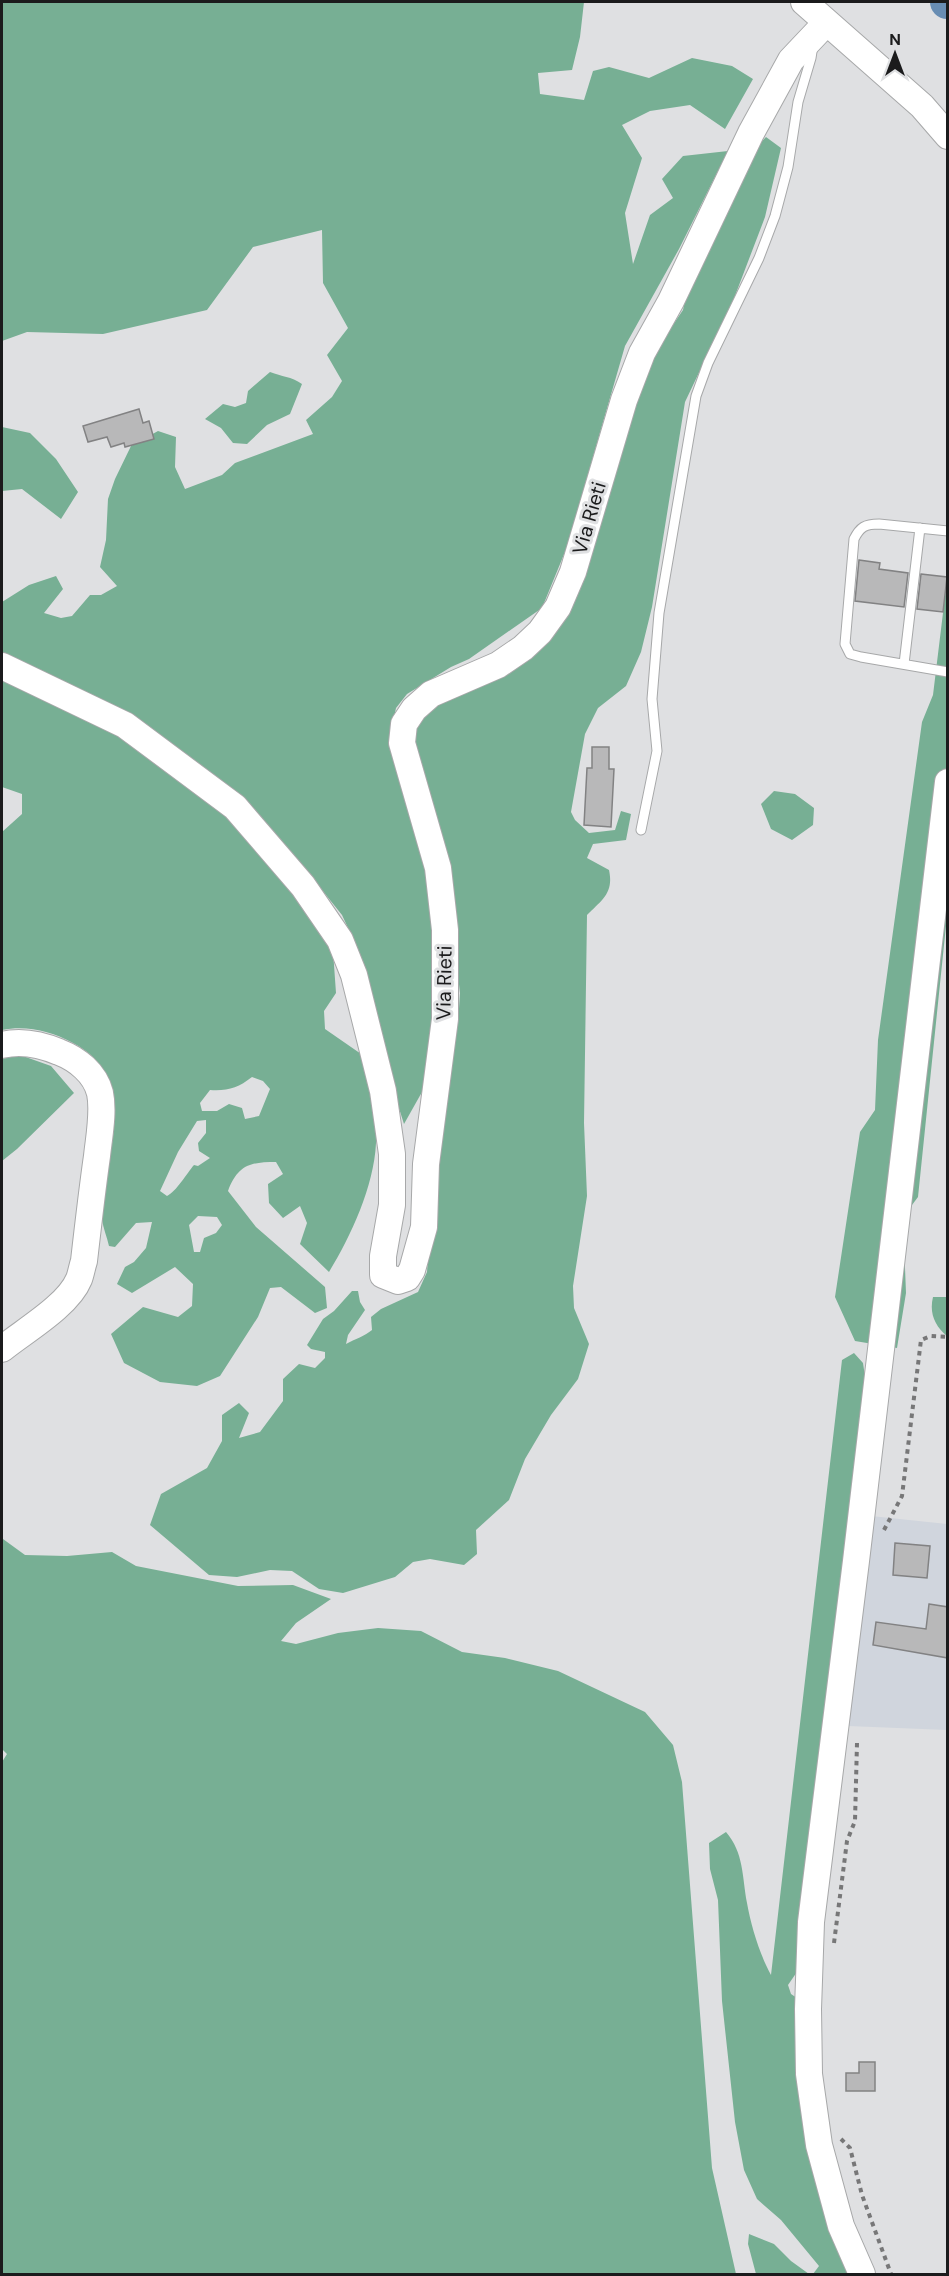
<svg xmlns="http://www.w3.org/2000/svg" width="949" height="2276" font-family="'DM Sans',sans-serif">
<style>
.built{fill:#d0d5dd}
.forest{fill:#77af94;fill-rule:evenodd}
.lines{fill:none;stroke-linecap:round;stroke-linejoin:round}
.river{stroke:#688db3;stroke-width:34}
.building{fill:#b8b8b9;stroke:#828283;stroke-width:1.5}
.lane-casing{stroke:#a7a8a9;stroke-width:11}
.secondary-casing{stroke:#a7a8a9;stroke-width:28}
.path{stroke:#777778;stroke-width:4;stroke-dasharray:4.5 4.5;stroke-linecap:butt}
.lane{stroke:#fff;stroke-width:9}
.secondary{stroke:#fff;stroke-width:26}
.labels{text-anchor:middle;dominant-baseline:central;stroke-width:6;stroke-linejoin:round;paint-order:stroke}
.street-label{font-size:20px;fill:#1b1b1c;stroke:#dfe0e2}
</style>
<rect width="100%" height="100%" fill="#dfe0e2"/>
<path class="built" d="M871,1516l76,8v206l-99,-4z"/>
<path class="forest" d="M2,2h582l-4,35 -8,33 -34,3 2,21 44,6 9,-29 16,-4 40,11 43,-20 40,8 21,13 -28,50 -35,-24 -40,6 -28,14 20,33 -17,55 8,51 17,-49 23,-17 -11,-19 21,-23 45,-5 -49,98 -54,97 -58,201 -25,61 -73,51 -18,8 -44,27 -11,14 -5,23 39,152 7,91 -6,85 -9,33 -18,32 -45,-141 -4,-40 -13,-28 -32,-40 -71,-78 -23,-21 -53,-35 -161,-79v-60l27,-17 27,-9 7,13 -19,24 17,5 11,-2 18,-21h11l16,-9 -17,-19 6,-27 2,-41 7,-20 16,-33 27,-15 18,6 -1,30 10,22 37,-14 13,-12 78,-29 -7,-14 26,-23 10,-16 -15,-26 21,-27 -25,-45 -1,-53 -69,17 -46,63 -104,24 -76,-2 -25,9z
M766,137l15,11 -16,69 -32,84 -48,101 -33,205 -11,45 -15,34 -28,22 -13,26 -14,78 4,8 14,13 26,-3 6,-19 10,3 -5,26 -33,4 -6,14 22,12c5,23 -7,30 -22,45l-3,208 3,73 -14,90 1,22 15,36 -11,35 -27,36 -26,44 -16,41 -33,30 1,24 -13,11 -34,-6 -17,3 -18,15 -52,16 -24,-4 -27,-18 -22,-1 -33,7 -28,-2 -59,-50 11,-31 46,-26 15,-27v-26l17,-12 10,10 -10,25 21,-6 23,-31v-22l16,-15 16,4 10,-10v-6l-14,-3 -4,-4 16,-26 11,-8 18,-20h6l2,11 5,8 -17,25 -2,9c9,-5 19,-8 26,-14l-1,-13 10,-8 37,-17 9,-20 8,-110 23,-138 2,-31 -10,-86 -38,-164 3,-22 13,-15 65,-30 90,-96 20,-65 33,-123 24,-48 23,-34 6,-30 56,-121z
M270,372c12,5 21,4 32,12l-12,30 -23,11 -20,19 -14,-1 -12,-15 -16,-9 18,-15 12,3 11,-4 2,-12z
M2,427l28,6 26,26 22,33 -17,27 -39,-30 -20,2z
M947,580v336l-29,281 -15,20 3,76 -9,55 -42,-7 -20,-44 25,-165 15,-22 3,-70 44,-318 11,-27z
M2,676l96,42 25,22 19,10 96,74 38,42 57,85 3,42 -12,18 1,18 39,27c5,29 13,58 12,87 -2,43 -25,93 -47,129l-29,-28 7,-21 -7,-17 -17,12 -14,-15 -1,-19 15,-10 -7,-12c-26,0 -38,3 -48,29l28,36 69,60 2,21 -12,5 -34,-26 -11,1 -12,29 -38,59 -23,10 -37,-4 -36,-19 -13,-29 32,-27 35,10 14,-11 1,-22 -18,-17 -43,26 -15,-9 8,-17 9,-5 12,-14 6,-26 -16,1 -21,24 -6,-1c-2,-9 -6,-18 -7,-27 -1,-9 2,-19 3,-28 6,-55 30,-115 -32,-148 -22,-12 -47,-18 -71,-13v-198l20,-18v-20l-20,-7zM252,1077l11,4 7,8 -11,27 -14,3 -3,-11 -13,-4 -12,7h-15l-2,-8 10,-13c18,1 28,-2 42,-13zM206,1120v13l-8,10 1,8 11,7 -12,8 -4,-1c-7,8 -18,27 -27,31l-7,-5 18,-39 19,-31zM198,1216l19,1 5,8 -6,8 -12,5 -4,14h-6l-5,-27z
M774,791l21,3 19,14 -1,17 -21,15 -21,-11 -10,-25z
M20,1055l31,11 23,27 -57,56 -15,12v-102z
M933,1297h14v39c-12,-10 -18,-23 -14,-39z
M854,1353l9,10 4,27 -68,579 -11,16 3,9 9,6 52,274h-39l6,-8 -38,-46 -24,-21 -13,-29 -9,-48 -13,-121 -4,-101 -8,-31 -1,-26 17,-11c18,21 16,44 21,71 4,23 13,52 24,72l71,-615z
M2,1509l1,30 22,16 42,1 45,-4 24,14 102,20 55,-1 38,14 -35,24 -15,18 15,3 42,-11 40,-5 43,3 41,21 43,6 53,13 87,41 28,33 9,37 30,386 24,106h-734v-512l5,-8 -5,-5z
M749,2234l25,10 17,17 18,13h-53l-8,-30z"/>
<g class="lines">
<path class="river" d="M947,2h1"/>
</g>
<path class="building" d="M139,409l4,14 6,-2 5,18 -29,8 -1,-4 -13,4 -4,-10 -19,5 -5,-16z
M859,560l21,3 -1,6 29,4 -4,34 -49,-6z
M921,574l26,3 -4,35 -26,-3z
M592,747h17v22h5l-3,58 -27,-2 3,-57h5z
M895,1543l35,3 -3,32 -34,-3z
M929,1604l19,3v51l-75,-13 3,-23 50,7z
M859,2062h16v29h-29v-18h13z"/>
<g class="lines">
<defs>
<path id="lane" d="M948,531l-69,-7c-14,0 -19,3 -25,15l-9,105 5,10 11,3 87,15
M904,664l16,-136
M641,830l16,-79 -5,-52 7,-86 37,-217 12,-33 51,-105 16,-42 13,-49 10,-65 13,-44 2,-13"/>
<path id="secondary" d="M804,2l118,104 26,30
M2,666l123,59 110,82 68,79 37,54 14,35 29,116 9,63v51l-9,51v19l15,6 9,-3 5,-8 12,-43 2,-63 19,-145v-89l-7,-62 -36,-125 2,-19 10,-15 17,-15 67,-29 25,-17 17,-16 18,-25 15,-35 51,-172 18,-47 29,-52 80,-168 40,-73 35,-37
M2,1045c20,-5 38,-1 57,7 18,7 36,21 41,41 4,19 -1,44 -3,63 -5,35 -9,70 -13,105 -2,6 -3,13 -5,18 -11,27 -55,52 -77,70
M862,2274l-21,-48 -22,-81 -10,-71 -1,-65 3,-87 45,-361 92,-779"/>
</defs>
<use href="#lane" class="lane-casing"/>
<use href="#secondary" class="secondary-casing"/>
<path class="path" d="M884,1530l18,-34 19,-156 10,-4 17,1
M834,1943l13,-102 8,-20 2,-78
M841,2139l9,9 12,47 29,79"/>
<use href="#lane" class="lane"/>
<use href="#secondary" class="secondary"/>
</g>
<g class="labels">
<g class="street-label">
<text transform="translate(589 518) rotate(-74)">Via Rieti</text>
<text transform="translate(444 983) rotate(-89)">Via Rieti</text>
</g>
</g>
<rect width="949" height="2276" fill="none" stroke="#1b1b1c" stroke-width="6"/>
<g transform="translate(895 54)" stroke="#dfe0e2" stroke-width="4.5" paint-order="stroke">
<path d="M0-4.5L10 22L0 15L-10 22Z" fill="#1b1b1c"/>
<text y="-9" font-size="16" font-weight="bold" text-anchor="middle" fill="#1b1b1c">N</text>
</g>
</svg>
